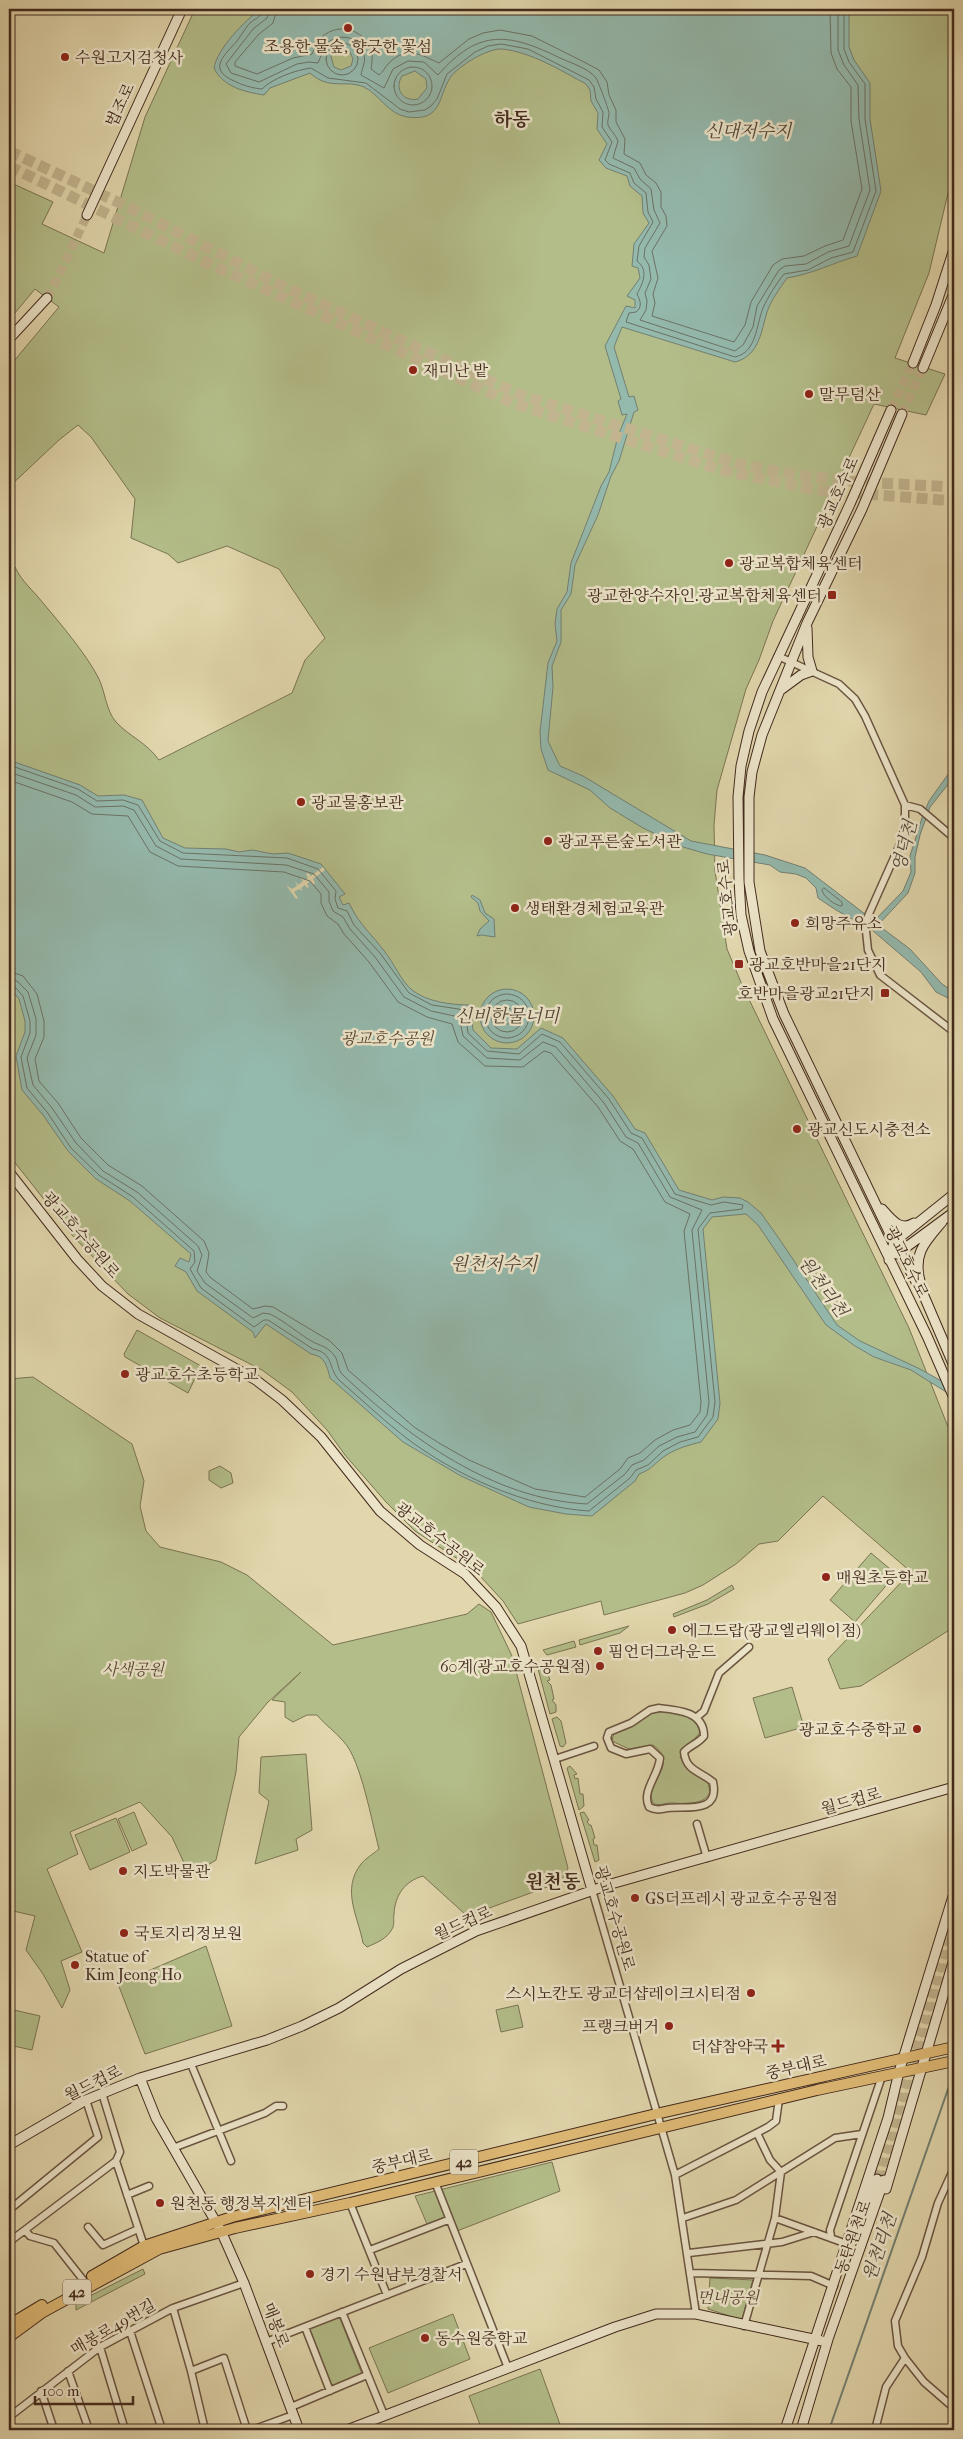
<svg xmlns="http://www.w3.org/2000/svg" width="963" height="2439" font-family="'IM FELL French Canon','Noto Serif KR',serif">
<style>
.green{fill:#b3bd89;stroke:#7a7453}
.water{fill:#94b9ad;stroke:#738073;fill-rule:evenodd}
.pier{fill:#e1d6ac}
.lines{fill:none;stroke-linecap:round;stroke-linejoin:round}
.shore{stroke:#6b7265;stroke-width:1}
.stream{stroke:#738073;stroke-width:2}
.secondary-tunnel{stroke:#c1b48f;stroke-width:9;stroke-dasharray:9 4.5;stroke-linecap:butt}
.highway-tunnel{stroke:#c1b48f;stroke-width:11;stroke-dasharray:11 5.5;stroke-linecap:butt}
.street-casing{stroke:#6a5541;stroke-width:9}
.secondary-casing{stroke:#422a1d;stroke-width:11}
.primary-casing{stroke:#422a1d;stroke-width:12}
.street{stroke:#ece4c9;stroke-width:6}
.secondary{stroke:#ece4c9;stroke-width:9}
.primary{stroke:#e0bb76;stroke-width:10}
.poi-dot{fill:#8f2418;stroke:#ece4c9;stroke-width:2}
.labels{text-anchor:middle;dominant-baseline:central;stroke-width:5;stroke-linejoin:round;paint-order:stroke}
.shield{fill:#ece4c9;stroke:#756251;stroke-width:1}
.shield-label{font-size:15px;font-weight:bold;fill:#422a1d}
.poi-label{font-size:16px;fill:#422a1d;stroke:#ece4c9;text-anchor:start}
.street-label{font-size:16px;fill:#422a1d;stroke:#ece4c9}
.park-label{font-size:16px;font-style:italic;fill:#594733;stroke:#ece4c9}
.water-label{font-size:18px;font-style:italic;fill:#52473a;stroke:#ece4c9}
.quarter-label{font-size:19px;font-weight:bold;fill:#422a1d;stroke:#ece4c9}
</style>
<rect width="100%" height="100%" fill="#e1d6ac"/>
<filter id="stains"><feTurbulence type="fractalNoise" baseFrequency=".004" numOctaves="4"/><feColorMatrix values="0 0 0 0 .2 0 0 0 0 .09 0 0 0 0 .02 0 0 0 .5 -.17"/></filter>
<radialGradient id="worn" r=".72"><stop offset=".6" stop-color="#630" stop-opacity="0"/><stop offset="1" stop-color="#630" stop-opacity=".3"/></radialGradient>
<path class="green" d="M195,9h759v159l-25,105 -34,85 50,16 -19,41 -52,-11 -101,217 -14,39 -13,29 -29,101 -3,35 1,46 12,78 16,38 166,341 45,114v185l-93,59 -21,3 -12,-30 83,-87 -88,-76 -45,45 -19,3 -23,20 -33,21 -18,8 -81,22 -3,-14 -83,23 -15,-23 -23,-25 -13,-11 -52,-34 -29,-29 -41,-47 -18,-25 -35,-38 -30,-22 -102,-52 -32,-24 -56,-59 -63,-80v-586l6,-2c7,15 18,23 28,36 17,20 43,51 55,74 7,13 8,34 18,45 14,15 30,20 43,38l133,-67 13,-33 20,-22 -46,-69 -52,-23 -49,17 -10,-9 -37,-16 4,-39 -44,-62 -13,-12 -19,15 -50,47v-120l50,-60 -24,-18 -26,31v-138l44,20 -11,22 62,29 41,-136z
M137,1330l64,36 -13,27 -63,-36 -1,-3z
M33,1377l99,67 12,37 -4,25 6,25 14,16 61,15 26,13 86,70 134,-31 12,-10 12,8 21,44 56,212 -7,14 -91,33h-4l-43,-39c-18,5 -28,19 -29,38 -1,4 1,11 -2,15 -5,10 -16,14 -25,18l-4,-4c-5,-27 -22,-53 -2,-79 4,-5 12,-10 18,-15 -7,-26 -18,-89 -35,-107 -8,-10 -19,-17 -27,-27h-10l-14,7 -8,-5v-15l-13,-2 29,-28 -33,30 -29,35 -3,35 -20,88 -26,16 -18,-39 -32,-35 -70,30 8,22 -31,15 35,83 -21,9 9,29 -8,18 -19,-34 -17,-24 9,-34 -26,-6v-531z
M220,1466l11,7 2,10 -12,5 -12,-8v-9z
M871,1553l25,21 -41,48 -25,-22z
M732,1585l2,4 -26,15 -34,13 -1,-3 34,-14z
M629,1626l-9,7 -40,12 -1,-5z
M574,1641l2,6 -29,8 -4,-5z
M539,1664l8,8 3,8 -3,1 4,4 3,14 -2,1 4,5v7l-6,2 -13,-49z
M792,1687l12,40 -39,11 -12,-40z
M664,1711l31,8 5,13c-7,12 -16,9 -20,25l8,13 20,13 2,9c-5,13 -25,12 -37,11 -7,-1 -14,4 -20,0 -10,-20 28,-38 0,-58l-24,4 -17,-8 2,-9 37,-20z
M557,1717l4,4 5,22 -3,4 -3,-1 -8,-27z
M306,1754l6,76 -16,9 2,11 -43,14 14,-63 -10,-8 2,-36z
M570,1766l7,8 -3,1 1,4 3,-1 2,16h3l1,12 -5,4 -12,-42z
M134,1812l13,32 -15,7 -14,-32z
M584,1812l5,8 -2,1 2,4h2l4,13 -2,1 1,6h3l2,15 -4,2 -15,-49z
M116,1818l14,34 -40,18 -15,-35z
M206,1946l26,80 -87,28 -27,-70z
M518,2005l5,22 -22,5 -5,-22z
M14,2010l26,6 -8,34 -23,-5v-14z
M552,2162l8,29 -103,40 -7,-16 -23,9 -12,-28z
M143,2269l2,5 -69,36v-7z
M710,2278l43,2 -11,40 -34,-11z
M453,2314l17,45 -82,34 -19,-45z
M339,2316l23,58 -30,12 -23,-58z
M540,2369l22,61h-80l-13,-34z"/>
<path class="water" d="M261,9h588v38l5,13 16,23v36l11,72 -24,65c-24,7 -45,18 -70,22 -7,10 -16,22 -20,34 -6,20 -8,44 -32,50l-113,-35 -8,20 15,50 5,-1 4,14 -4,2 -15,49 -8,15 -13,39 -23,50 -4,29 -10,16v32l-9,24 1,21 -5,54 12,25 23,10 108,65 74,14 40,13 69,53 29,-30 8,-19 -1,-16 12,-38 7,-17 25,-35v11l-24,30 -10,28 -5,22v16l-7,20 -30,32 32,24 32,35 12,8v9l-18,-9 -15,-20 -49,-42 -36,-20 -18,-12 -2,-10 -10,-10 -10,-4 -16,-2 -10,-7 -63,-11 -24,-7 -40,-19 -33,-20 -20,-18 -42,-20 -7,-21 -1,-17 8,-69 9,-22 -2,-17 2,-15 10,-17 4,-29 30,-77 8,-14 9,-36 9,-22 -5,1 -4,-14 3,-2 -16,-53 21,-40 9,2v-8l-8,-4 13,-18 -2,-10 -6,-2 2,-22 15,-21 -6,-10 -1,-17 -12,-10 -3,-10 -21,-8 -7,-8 8,-16 -10,-15 1,-16 -7,-12 -1,-11 -4,-6c-26,-14 -55,-32 -84,-35 -14,-1 -44,17 -52,29 -12,18 -7,44 -43,39 -19,-3 -27,-22 -43,-30 -19,-8 -34,4 -54,-14l-40,15 -6,7c-19,-3 -41,-8 -50,-27 3,-19 31,-48 47,-59zM341,48l8,2 4,9 -2,7 -10,4 -7,-3 -3,-10 3,-6zM415,71l11,8 1,9 -9,11c-15,3 -24,-10 -16,-23z
M9,760l71,25 18,11 26,-1 18,5 21,38 22,10 41,1 13,3 13,-2 21,4 15,-1 33,11 24,30 -6,3 4,8 6,-2c11,23 22,30 36,49 9,11 16,29 27,38 15,12 40,15 58,15l3,25 18,18 26,1 24,-21 22,10 50,58 22,33 10,4 34,57 33,10 11,-3 17,1 8,4 13,11 19,27 57,85 23,16 60,28 34,19v9l-43,-27 -37,-13 -19,-11 -29,-21 -68,-100 -12,-11 -34,3 -9,12 17,174 -2,16 -17,23c-12,3 -23,6 -33,12 -13,8 -15,15 -29,20l-4,7 -43,35 -26,-2 -37,-7 -68,-31 -58,-34 -73,-64c-3,-12 -5,-22 -19,-24l-45,-30 -11,14 -2,-6 -56,-41 -11,-19 -11,-6 5,-8 9,4 2,-8 -61,-53 -34,-22 -28,-28 -25,-36 -21,-25 -6,-34 9,-24v-11l-6,-22 -10,-12z
M472,895l8,5 5,13 9,6 1,18 -14,-2 -4,1 3,-7 9,-8 -9,-10 -2,-8 -7,-6z
M480 1016a27 27 0 1 1 54 0a27 27 0 1 1-54 0Z"/>
<path class="pier" d="M323,867l2,3 -12,9 2,4 -2,2 -3,-4 -3,3 2,3 -2,1 -2,-3 -4,3 2,3 -4,-2 -5,3 4,6 -2,1 -10,-14 6,4 5,-3 -2,-5 3,4 5,-4 -3,-3 5,2 3,-2 -2,-4 2,-1 3,3z"/>
<g class="lines">
<path class="shore" d="M264,9c-1,8 -11,10 -16,16 -4,5 -7,11 -11,16 -11,13 -30,27 -5,39 10,5 19,8 30,9 11,-11 34,-19 49,-21l17,10 38,5 34,26 9,3 16,-2 6,-4 6,-7 10,-25 28,-22 13,-6 13,-2 27,5 61,31 5,7 2,12 7,13 -1,15 10,15 -7,18 4,4 21,9 4,10 12,10 2,19 5,10 -14,24 -2,15c12,9 6,22 0,33 3,6 6,13 -1,18l-7,1 -3,9 109,35c22,-5 21,-32 28,-49 5,-11 13,-24 21,-34l24,-4 23,-12 22,-6 23,-61 -11,-72v-35l-16,-22 -5,-13v-40
M270,9l-3,9 -14,11 -27,35 5,9 28,9 38,-18 12,-2 9,1 8,-19c13,-12 35,-8 38,11 2,7 -2,13 -3,20l23,13 9,-19 15,-8 16,1 14,13c41,-47 71,-42 122,-17 11,5 28,10 36,20 2,3 13,32 13,35 0,4 -2,8 -1,12 2,5 8,10 10,16l-5,17 21,10 6,11 11,10 3,21 6,13 -15,25 -1,9 5,8 2,14 -6,14 2,8 -1,9 -6,10 95,31 8,-6 10,-18 4,-21 22,-36 6,-4 21,-2 22,-12 21,-6 21,-56 -11,-71 -1,-34 -14,-20 -6,-15v-41
M277,9l-4,14 -14,11 -24,28v4l22,8 36,-16 19,-4c3,-6 5,-12 10,-17 16,-15 42,-8 49,13 2,6 1,13 0,19l8,6c4,-3 6,-8 10,-12 18,-18 32,-8 50,0l30,-24 14,-6 17,-3 32,6 52,26 15,8 8,12 2,13 7,15v12l9,17 -1,15 16,9 6,12 10,8 5,9v15l5,9 1,10 -15,25 6,27 -5,16 2,9 -3,13 82,26 11,-17 6,-23 22,-37 9,-6 22,-3 21,-10 18,-6 19,-51 -11,-68v-34l-14,-18 -6,-16 -1,-44
M326 59a16 16 0 1 1 32 0a16 16 0 1 1-32 0Z
M394 86a19 19 0 1 1 38 0a19 19 0 1 1-38 0Z
M9,765l69,24 19,12 26,-1 15,5 22,36 23,12 104,5 31,11 18,22 -1,8 3,9 9,3 7,14 26,28 29,40 23,12 33,5 3,23 19,18 32,3 23,-20 18,8 49,57 22,34 11,5 33,56 36,11 13,-3 19,3 -1,4 -32,4 -12,16 17,173 -2,15 -15,20 -18,5 -17,9 -15,14 -12,5 -6,8 -41,33c-63,-4 -133,-35 -184,-74 -23,-18 -44,-38 -66,-57 -11,-12 -5,-27 -26,-31l-45,-29h-4l-10,7 -53,-39 -11,-19 5,-7 -1,-11 -61,-54 -34,-22 -28,-27 -24,-36 -20,-24 -6,-31 9,-24v-12l-7,-25 -9,-10 -5,-1
M9,772l67,23 19,12 28,-1 11,4 22,36 25,13 105,6 28,9 15,18v9l4,10 10,6 7,12 25,28 29,40 27,14 28,6 4,19 24,22 33,2 23,-18 13,5 48,56 22,34 12,6 32,54 32,13 -10,20 17,172 -2,13 -12,17 -18,5 -18,9 -15,14 -12,5 -7,9 -38,30c-94,-5 -178,-66 -244,-129 -6,-5 -4,-14 -9,-20 -6,-7 -11,-9 -19,-12 -14,-7 -30,-22 -45,-29l-7,-1 -10,5 -48,-35 -8,-12 5,-16 -4,-9 -61,-54 -34,-21 -27,-28 -24,-35 -19,-23 -6,-27 9,-23v-16l-8,-27 -11,-11 -8,-2
M9,780l63,22 20,12 36,2 22,36 28,14 106,6 26,9 11,13v9l6,13 11,8 6,10 25,28 29,40 29,15 25,7 6,18 27,24 38,1 21,-16 7,2 47,54 22,34 13,8 32,53 25,12 -6,17 17,171 -1,10 -10,13 -17,5 -18,10 -15,13 -12,5 -8,11 -35,28 -50,-8 -66,-29 -30,-17 -25,-16 -66,-57 -6,-17 -12,-12 -57,-34 -8,-1 -12,3 -42,-31 -5,-6 3,-19 -5,-12 -62,-55 -34,-21 -27,-27 -23,-35 -19,-22 -4,-22 9,-22v-16l-7,-27 -14,-18 -14,-5
M824,888l18,14v4c-6,0 -19,-9 -20,-16z
M485 1016a22 22 0 1 1 44 0a22 22 0 1 1-44 0Z
M491 1016a16 16 0 1 1 32 0a16 16 0 1 1-32 0Z
M499 1016a8 8 0 1 1 16 0a8 8 0 1 1-16 0Z"/>
<path class="stream" d="M829,2430l125,-358"/>
<path class="secondary-tunnel" d="M47,298l16,-31 24,-52
M891,410l22,-47
M902,414l21,-46
M877,2179l77,-262
M884,2180l70,-240"/>
<path class="highway-tunnel" d="M9,151l117,55 161,82 234,107 222,70 53,10 63,7 95,5
M9,166l188,92 318,146 206,66 95,20 138,11"/>
<defs>
<path id="street" d="M778,656l61,28 16,15 10,17 40,89v21l-4,16 -33,74 -2,15 2,19 12,25 74,57
M905,805l15,4 34,29
M659,1708c20,2 45,4 45,28 -6,8 -14,9 -20,16 2,19 16,19 29,30 7,32 -26,24 -45,26 -8,1 -11,3 -19,-1 -8,-16 10,-32 11,-49l-10,-9 -24,5 -15,-6 -4,-10 2,-6 22,-9 19,-13z
M697,1717l7,-6 15,-38 30,-26
M555,1759l39,-13
M697,1824l10,34
M592,1890l83,285 21,139
M191,2064l40,97
M102,2093l18,59 -4,9
M173,2148l92,-35 11,-7h7
M954,2168l-16,35 -16,54 -27,64 3,25 7,12 19,24 30,26
M675,2175l93,-48 8,-6 3,-22
M435,2182l73,186
M127,2195l22,-9
M350,2203l37,92
M9,2210l89,-73 -12,-37
M683,2218l53,-18 99,-62 27,-4
M775,2218l72,26
M88,2227l15,18 35,-16
M25,2230l5,6 24,7 30,38
M831,2237l-1,-7 52,-154
M9,2242l107,-81 28,85
M370,2250l78,-30
M689,2253l93,-11 32,-10
M692,2273l119,3 23,10
M173,2308l18,63 14,59
M342,2312l42,103
M744,2326l31,-108 6,-46 -11,-12 -13,-27
M305,2327l25,64
M130,2331l32,99
M266,2342l200,-78
M100,2347l25,83
M68,2371l21,59
M191,2371l33,-13 23,72
M41,2391l13,39
M291,2407l76,-32
M9,2417l91,-70 73,-39 71,-25
M9,2425l2,5
M252,2430l41,-15
M875,2430l11,-43 19,-29"/>
<path id="secondary" d="M87,215l95,-206
M9,339l38,-41
M913,363l23,-58 18,-56
M923,368l31,-75
M891,410l-41,94 -88,188 -13,39 -8,35 -3,31 1,82 2,36 8,36 24,68 154,317 27,62
M902,414l-40,95 -55,114 -45,112 -10,37 -3,25v85l11,69 24,63 110,228 30,54 30,70
M782,689l19,-14 11,-4 -4,-14 -1,-29
M9,1172l68,87 25,27 36,28 118,66 26,20 39,37 59,74 40,34 45,29 31,33 25,39 71,244
M882,1209c9,10 18,23 32,14
M897,1254l57,-42
M889,1260l5,-18 60,-48
M920,1281c-7,-28 5,-39 22,-59
M140,2078l16,40 65,113 23,52 55,147
M9,2145l77,-45 54,-22 127,-38 35,-14 37,-18 62,-39 75,-38 135,-47 343,-97
M886,2189l68,-230
M859,2231l18,-52
M347,2430l268,-103 41,-13h40l131,28 57,-162
M785,2430l103,-312 11,-46 55,-179
M801,2430l28,-94"/>
<path id="primary" d="M92,2276l52,-30 88,-29 424,-103 298,-67
M9,2325l33,-20
M9,2337l34,-25 116,-63 76,-21 115,-25 467,-113 137,-29"/>
</defs>
<use href="#street" class="street-casing"/>
<use href="#secondary" class="secondary-casing"/>
<use href="#primary" class="primary-casing"/>
<use href="#street" class="street"/>
<use href="#secondary" class="secondary"/>
<use href="#primary" class="primary"/>
</g>
<g class="poi-dot">
<circle cx="348" cy="28" r="5"/>
<circle cx="65" cy="57" r="5"/>
<circle cx="413" cy="370" r="5"/>
<circle cx="809" cy="394" r="5"/>
<circle cx="729" cy="563" r="5"/>
<rect x="827" y="590" width="10" height="10" rx="2.5"/>
<circle cx="301" cy="802" r="5"/>
<circle cx="548" cy="841" r="5"/>
<circle cx="515" cy="908" r="5"/>
<circle cx="795" cy="923" r="5"/>
<rect x="734" y="959" width="10" height="10" rx="2.5"/>
<rect x="880" y="988" width="10" height="10" rx="2.5"/>
<circle cx="797" cy="1129" r="5"/>
<circle cx="125" cy="1374" r="5"/>
<circle cx="826" cy="1577" r="5"/>
<circle cx="672" cy="1630" r="5"/>
<circle cx="598" cy="1651" r="5"/>
<circle cx="600" cy="1666" r="5"/>
<circle cx="917" cy="1729" r="5"/>
<circle cx="123" cy="1871" r="5"/>
<circle cx="635" cy="1898" r="5"/>
<circle cx="124" cy="1933" r="5"/>
<circle cx="75" cy="1965" r="5"/>
<circle cx="751" cy="1993" r="5"/>
<circle cx="669" cy="2026" r="5"/>
<path d="M775.5 2038.5h5v5h5v5h-5v5h-5v-5h-5v-5h5z"/>
<circle cx="160" cy="2203" r="5"/>
<circle cx="310" cy="2274" r="5"/>
<circle cx="425" cy="2338" r="5"/>
</g>
<g class="labels">
<g class="shield">
<rect x="450" y="2149.5" width="28" height="25" rx="4"/>
<rect x="63" y="2279.5" width="28" height="25" rx="4"/>
</g>
<g class="shield-label">
<text x="464" y="2162">42</text>
<text x="77" y="2292">42</text>
</g>
<g class="poi-label">
<text x="348" y="46" text-anchor="middle">조용한 물숲, 향긋한 꽃섬</text>
<text x="75" y="57">수원고지검청사</text>
<text x="423" y="370">재미난 밭</text>
<text x="819" y="394">말무덤산</text>
<text x="739" y="563">광교복합체육센터</text>
<text x="822" y="595" text-anchor="end">광교한양수자인.광교복합체육센터</text>
<text x="311" y="802">광교물홍보관</text>
<text x="558" y="841">광교푸른숲도서관</text>
<text x="525" y="908">생태환경체험교육관</text>
<text x="805" y="923">희망주유소</text>
<text x="749" y="964">광교호반마을21단지</text>
<text x="875" y="993" text-anchor="end">호반마을광교21단지</text>
<text x="807" y="1129">광교신도시충전소</text>
<text x="135" y="1374">광교호수초등학교</text>
<text x="836" y="1577">매원초등학교</text>
<text x="682" y="1630">에그드랍(광교엘리웨이점)</text>
<text x="608" y="1651">핌언더그라운드</text>
<text x="590" y="1666" text-anchor="end">60계(광교호수공원점)</text>
<text x="907" y="1729" text-anchor="end">광교호수중학교</text>
<text x="133" y="1871">지도박물관</text>
<text x="645" y="1898">GS더프레시 광교호수공원점</text>
<text x="134" y="1933">국토지리정보원</text>
<text x="85" y="1956">Statue of<tspan x="85" dy="18">Kim Jeong Ho</tspan></text>
<text x="741" y="1993" text-anchor="end">스시노칸도 광교더샵레이크시티점</text>
<text x="659" y="2026" text-anchor="end">프랭크버거</text>
<text x="768" y="2046" text-anchor="end">더샵참약국</text>
<text x="170" y="2203">원천동 행정복지센터</text>
<text x="320" y="2274">경기 수원남부경찰서</text>
<text x="435" y="2338">동수원중학교</text>
</g>
<g class="street-label">
<text transform="translate(120 105) rotate(-65)">법조로</text>
<text transform="translate(838 493) rotate(-66)">광교호수로</text>
<text transform="translate(727 898) rotate(-96)">광교호수로</text>
<text transform="translate(81 1235) rotate(49)">광교호수공원로</text>
<text transform="translate(907 1262) rotate(64)">광교호수로</text>
<text transform="translate(440 1539) rotate(38)">광교호수공원로</text>
<text transform="translate(851 1801) rotate(-16)">월드컵로</text>
<text transform="translate(615 1918) rotate(74)">광교호수공원로</text>
<text transform="translate(463 1923) rotate(-24)">월드컵로</text>
<text transform="translate(796 2067) rotate(-13)">중부대로</text>
<text transform="translate(93 2083) rotate(-26)">월드컵로</text>
<text transform="translate(402 2161) rotate(-13)">중부대로</text>
<text transform="translate(853 2237) rotate(-70)">동탄원천로</text>
<text transform="translate(276 2325) rotate(69)">매봉로</text>
<text transform="translate(113 2327) rotate(-30)">매봉로49번길</text>
</g>
<g class="park-label">
<text x="387" y="1038">광교호수공원</text>
<text x="133" y="1669">사색공원</text>
<text x="728" y="2297">먼내공원</text>
</g>
<g class="water-label">
<text x="748" y="131">신대저수지</text>
<text transform="translate(905 846) rotate(-76)">영덕천</text>
<text x="507" y="1016">신비한물너미</text>
<text x="494" y="1264">원천저수지</text>
<text transform="translate(823 1287) rotate(54)">원천리천</text>
<text transform="translate(880 2247) rotate(-71)">원천리천</text>
</g>
<g class="quarter-label">
<text x="512" y="120">하동</text>
<text x="553" y="1882">원천동</text>
</g>
</g>
<rect width="963" height="2439" fill="none" stroke="#e1d6ac" stroke-width="30"/>
<rect x="10" y="10" width="943" height="2419" fill="none" stroke="#422a1d" stroke-width="2.5"/>
<rect x="15" y="15" width="933" height="2409" fill="none" stroke="#422a1d"/>
<path d="M35 2396v8h98v-8" fill="none" stroke="#422a1d" stroke-width="2.5"/>
<text x="42" y="2396" font-size="15" fill="#422a1d" stroke="#ece4c9" stroke-width="4" paint-order="stroke">100 m</text>
<rect width="100%" height="100%" filter="url(#stains)"/>
<rect width="100%" height="100%" fill="url(#worn)"/>
</svg>
